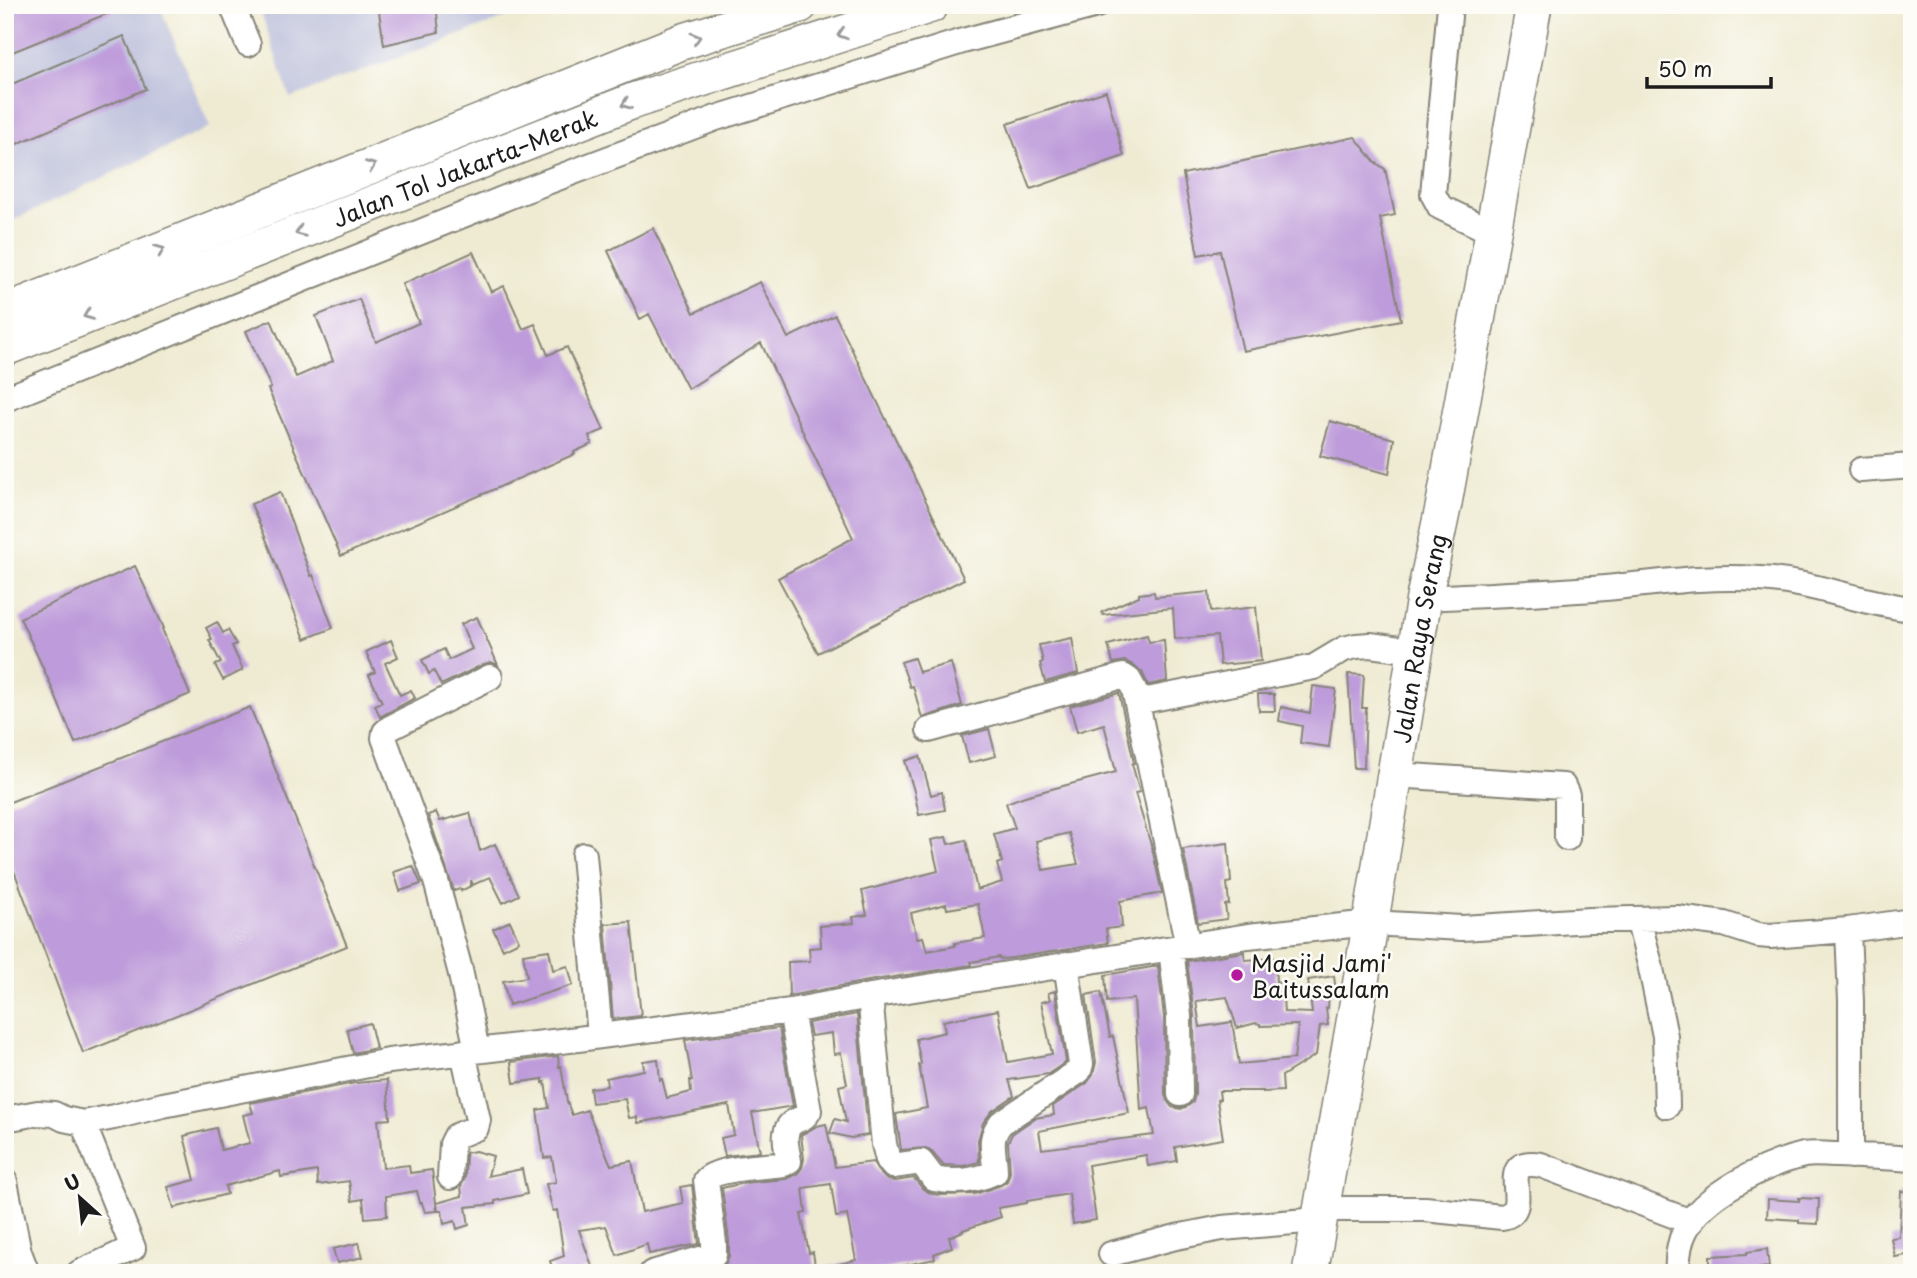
<svg xmlns="http://www.w3.org/2000/svg" width="1917" height="1278" font-family="'Playpen Sans',sans-serif">
<style>
.industrial{fill:#bfc2dd}
.building{fill:#be9bda;fill-rule:evenodd}
.lines{fill:none;stroke-linecap:round;stroke-linejoin:round}
.minor-casing{stroke:#868478;stroke-width:28}
.highway-casing{stroke:#868478;stroke-width:38}
.minor{stroke:#fff;stroke-width:24}
.highway{stroke:#fff;stroke-width:35}
.oneway{stroke:#999}
.poi-dot{fill:#b5179e;stroke:#fdfcf7;stroke-width:2.5}
.labels{text-anchor:middle;dominant-baseline:central;stroke-width:5;stroke-linejoin:round;paint-order:stroke}
.street-label{font-size:23px;fill:#1c1c1c;stroke:#fdfcf7}
.poi-label{font-size:23px;fill:#1c1c1c;stroke:#fdfcf7;text-anchor:start}
</style>
<rect width="100%" height="100%" fill="#fdfcf7"/>
<filter id="ink" filterUnits="userSpaceOnUse"><feTurbulence type="fractalNoise" baseFrequency=".0143" numOctaves="2"/><feDisplacementMap in="SourceGraphic" scale="14" xChannelSelector="R" yChannelSelector="G"/><feConvolveMatrix kernelMatrix="1 2 1 2 8 2 1 2 1" color-interpolation-filters="sRGB"/></filter>
<filter id="wash" filterUnits="userSpaceOnUse"><feTurbulence type="fractalNoise" baseFrequency=".00686" numOctaves="4" result="noise"/><feDisplacementMap in="SourceGraphic" scale="28" xChannelSelector="R" yChannelSelector="G"/><feGaussianBlur stdDeviation="1.57" result="paint"/><feColorMatrix in="noise" values="0 0 0 0 0 0 0 0 0 0 0 0 0 0 0 0 0 1.4 0 .05"/><feComposite in="paint" operator="in"/></filter>
<g filter="url(#wash)">
<rect width="100%" height="100%" fill="#efebd3"/>
<path class="industrial" d="M5,5h154l51,122 -205,97z
M271,5h268l-249,93 -30,-89z"/>
<g id="blocks">
<path class="building" d="M5,5h121v1l-121,49z
M378,5h58l3,27 -55,13z
M124,36l22,53 -141,60v-62z
M1106,91l18,65 -93,33 -24,-65z
M1355,137l20,25 10,7 10,46 -15,3 21,102 -158,31 -23,-100 -22,4 -15,-81z
M653,228l41,85 66,-31 28,56 47,-23 129,264 -146,74 -40,-75 75,-40 -92,-195 -73,46 -39,-75 -9,5 -32,-68z
M473,252l18,40 13,-6 19,43 12,-5 13,31 19,-8 37,83 -15,6 3,8 -18,8 1,2 -234,102 -73,-167 3,-1 -25,-57 25,-11 25,57 37,-16 -17,-45 43,-17 17,43 43,-19 -17,-39z
M1330,421l64,18 -5,35 -69,-18z
M280,492l31,84 2,-1 20,53 -28,11 -36,-93 -18,-42z
M135,566l29,62 -2,1 28,65 -115,49 -26,-62 -29,-63z
M1154,592l1,5 54,-5 2,20 45,-5 5,54 -41,4 -3,-29 -42,3 -2,-31 -70,7 -1,-3 37,-16v-2z
M477,617l21,48 -7,-3 -7,2 -43,21 -7,-14 -5,3 -7,-14 22,-11 5,11 23,-11 -11,-25z
M217,622l6,11 5,-3 8,14 -4,2 11,24 -20,10 -8,-15 6,-2 -12,-23 3,-1 -6,-11z
M1147,635l2,7 15,-2 3,41 -19,4 -6,-13 -11,-8 -6,-3 -12,2 -5,-18z
M1072,638l6,35 -33,9 -5,-19 3,-1 -4,-17z
M391,640l7,17 -13,6 15,32 11,-5 4,8 -35,19 -5,-12 7,-3 -13,-27 6,-3 -9,-20z
M914,658l5,14 32,-9 11,42 -40,13 -9,-32 -3,1 -9,-25z
M1348,674l16,1 -2,33h4l-2,60h-10z
M1313,686l23,3 -7,58 -29,-4 2,-17 -23,-5 2,-14 29,6z
M1119,693l15,70 -2,1 8,28 -5,1 17,55 10,45 -42,8 2,26 -16,2 2,14 -96,15 -12,1 -1,-2 -28,5 1,3 -104,16 -79,15 -1,-34 22,-1 -1,-13 12,-1 -1,-21 34,-3 -1,-6 14,-2 -5,-24 76,-20 -7,-31 15,-3 2,7 18,-4 11,50 25,-8 -5,-18 5,-2 -8,-28 21,-6 -9,-25 19,-7 91,-24 -12,-48 -27,8 -7,-26zM1069,833l9,31 -35,6 -7,-29zM946,904l1,5 31,-5 7,34 -30,5v3l-28,5 -4,-14 -6,1 -6,-25z
M1258,694h16l1,17h-16z
M250,707l97,239 -264,107 -78,-206v-43z
M989,729l7,27 -27,7 -7,-27z
M920,756l11,39 11,-3 3,18 -26,5 -5,-24 -9,-30z
M436,812l4,9 30,-8 10,38 15,-7 24,51 -16,8 -13,-26 -17,8 -2,-5v6l-10,5 -1,-2 -6,2 -26,-76z
M1228,843l3,39 -4,1 2,21 -4,1 2,14 -29,4 -15,-74z
M413,866l8,18 -21,7 -6,-19z
M510,921l9,20 -16,8 -10,-20z
M631,922l10,94 -28,3 -8,-95z
M549,950l4,20 15,-4 5,19 -64,20 -6,-24 24,-4 -4,-23z
M1244,952l1,8 30,-2 1,25 6,-1 2,30 28,1 -4,-33 26,-4 2,16 -7,1 -1,15h-2l2,17 -8,1 -4,29 -34,21 1,15 -20,1v-1h-44l1,8 -3,1 6,39 -48,8 2,14 -29,5 -2,-11 -58,10 8,55 -23,4 -4,-30 -42,7v2l-29,5 3,9 -38,13v1l-14,6 3,10 -18,7 1,5 -67,14h-42v-6l30,-7 -9,-45 -11,2 -5,-33 -28,4 3,25 -5,1 8,39 4,-1 3,21h-110l12,-4 7,-4 4,-9v-15l-7,-53 22,-5 42,-4 11,-5 5,-6 2,-9 -3,-24 16,-9 9,-2 9,43 38,-5 4,8 10,10 8,1 19,-3 9,11 9,5 8,1 35,-1 26,-9 6,-4 3,-9 -2,-30 4,-8 23,-16 19,-3 -1,-9 34,-23 6,-8 3,-13 -10,-67 15,-3 9,45 3,-1 16,77 -90,18 3,18 112,-14 -5,-27 -8,2 -7,-111 -27,3 -2,-27 53,-9 6,51 1,78 3,7 4,5 9,2 7,-3 5,-4 2,-8 -1,-78 -7,-55zM1227,997l10,31 19,-5 4,1v2l38,-1 -4,34 -55,5 -7,-42 -32,5 -4,-26z
M1055,991l11,71 -18,12 -39,6 5,16 -22,15 -9,12 -5,17 1,22 -16,4 -20,-1 -11,-13 -6,-4 -25,2 -5,-36 31,-6 -8,-43 2,-1 -5,-25 29,-7 -2,-11 55,-11 10,52 44,-8 -11,-52 9,-2 -2,-7z
M857,1014l11,121 -17,3 -21,-5 5,-14 11,3 -7,-36 8,-2 -6,-31 -7,1 -2,-21 -21,3 -3,-13z
M370,1023l6,25 -23,5 -6,-24z
M779,1028l14,78 -41,7 8,39 -35,4 -4,-18 13,-3 -5,-30 -91,18 -1,-6 -8,1 -4,-19 -33,4 -2,-15 17,-2 -1,-8 38,-8 -1,-9 15,-2 2,21 2,-1 5,19 24,-6 -1,-12h2l-7,-40z
M558,1056l1,11 2,-1 6,36 5,13 15,-5 24,55 21,-4 10,51 41,-9 -3,-16 12,-2 7,59 -50,10 -2,-10 -30,11 -11,-29 -27,4 13,36 -18,7h-20l-4,-12 14,-5 -7,-46 -4,1 -7,-27 10,-2 -4,-25 -8,1 -7,-48 12,-2 -4,-26 -2,1v-4l-29,4 -3,-21z
M387,1080l3,39 -12,1 5,48 26,-3 1,8 22,-3 5,41 -12,1 -3,-9h-2l-3,-12 -31,5 1,20 -22,2 -2,-19 -11,2 -3,-20 -31,4 -1,-14 -36,6 -1,-6 -55,15 2,8 -53,14 -6,-21 27,-7 -11,-44 32,-8 5,22 29,-7 -7,-28 10,-2 -3,-10 105,-20z
M475,1151l18,5 -5,20 34,-7 5,25 -32,7v3l-29,3 3,18 -12,4 -2,-8 -11,3 -2,-13h-4l-1,-8 25,-7 -1,-10 4,-8 1,-25z
M1901,1191l11,1v62l-17,3 -4,-19 8,-1z
M1799,1198l20,1 -1,25 -19,-1v-3l-32,-2 1,-19 31,2z
M359,1243l4,14 -26,6 -4,-14z
M1767,1249l2,18 -33,4 -26,1v-16l37,-2v-2z"/>
</g>
</g>
<g filter="url(#ink)">
<use href="#blocks" fill-opacity="0" stroke="#868478" stroke-width="2"/>
<g class="lines">
<defs>
<path id="minor" d="M232,5l16,39
M1450,5l-17,189 7,13 52,25
M5,399l510,-205 201,-76 247,-77 134,-36
M1861,470l51,-4
M1424,598c60,-3 121,-5 181,-10 52,-5 104,-13 155,-9 53,3 100,24 152,30
M1137,702l177,-35 30,-18 12,-3 14,-1 45,6
M929,730l194,-54 6,4 5,9 54,257
M1395,775l168,11 4,9v43
M584,855l16,181
M1638,919l12,45 15,72 2,70
M1848,930l3,71v155
M1171,949l8,67 1,78
M870,996l14,148 4,16 5,6 28,-4 13,17c20,4 42,2 61,-7 0,-21 -8,-32 6,-49l78,-52 2,-7 -15,-100
M477,1050l-17,-80 -24,-89 -52,-143 1,-6 5,-4 100,-51
M5,1119l33,-6 16,1 10,5 19,4 50,125 -54,25
M83,1123l31,-6 49,-12 226,-44 189,-22 213,-28 79,-15 378,-60 122,-13 92,5 128,-8 87,-2 47,6 34,11 12,1 78,-6 64,-9
M450,1177l2,-33 4,-8 20,-8 2,-8 -15,-68
M5,1182l14,70 8,21
M1320,1209h105l77,8c35,-6 -11,-61 39,-52l150,57
M1111,1254l65,-17 46,-9 96,-8
M652,1273l62,-18v-12l-8,-63c11,-13 60,-13 78,-16l5,-3c-2,-13 -9,-32 6,-40 7,-3 10,-3 14,-10l-18,-100
M1678,1273c-1,-15 0,-28 7,-42 16,-36 83,-68 119,-76 10,-2 22,0 33,0 25,1 50,2 75,4"/>
<g id="highway">
<path d="M5,312l676,-270 119,-37"/>
<path id="s1" d="M5,348l628,-247 298,-96"/>
<path id="s2" d="M1310,1273l45,-256 69,-419 20,-95 90,-498"/>
</g>
</defs>
<use href="#minor" class="minor-casing"/>
<use href="#highway" class="highway-casing"/>
<use href="#minor" class="minor"/>
<use href="#highway" class="highway"/>
</g>
<defs><path id="oneway-chevron" d="M-2-3.5L2.5 0L-2 3.5" fill="none" stroke-width="1.6" stroke-linecap="round" stroke-linejoin="round" transform="scale(1.75)"/></defs>
<g class="oneway">
<use href="#oneway-chevron" transform="translate(842 34) rotate(162)"/>
<use href="#oneway-chevron" transform="translate(696 38) rotate(-17)"/>
<use href="#oneway-chevron" transform="translate(626 104) rotate(159)"/>
<use href="#oneway-chevron" transform="translate(371 166) rotate(-22)"/>
<use href="#oneway-chevron" transform="translate(300 232) rotate(159)"/>
<use href="#oneway-chevron" transform="translate(160 250) rotate(-22)"/>
<use href="#oneway-chevron" transform="translate(88 315) rotate(159)"/>
</g>
</g>
<circle class="poi-dot" cx="1237" cy="975" r="7"/>
<g class="labels">
<g class="street-label">
<text stroke="none"><textPath href="#s1" startOffset="494">Jalan Tol Jakarta–Merak</textPath></text>
<text stroke="none"><textPath href="#s2" startOffset="644">Jalan Raya Serang</textPath></text>
</g>
<g class="poi-label">
<text x="1251" y="962">Masjid Jami'<tspan x="1251" dy="26">Baitussalam</tspan></text>
</g>
</g>
<rect width="1917" height="1278" fill="none" stroke="#fdfcf7" stroke-width="28"/>
<g transform="translate(80 1198) rotate(333)" stroke="#fdfcf7" stroke-width="5" paint-order="stroke">
<path d="M0-5L12 26L0 18L-12 26Z" fill="#1c1c1c"/>
<text y="-10" font-size="19" font-weight="bold" text-anchor="middle" fill="#1c1c1c">U</text>
</g>
<path d="M1647 77v10h124v-10" fill="none" stroke="#1c1c1c" stroke-width="3.5"/>
<text x="1658" y="77" font-size="21" fill="#1c1c1c" stroke="#fdfcf7" stroke-width="5" paint-order="stroke">50 m</text>
</svg>
